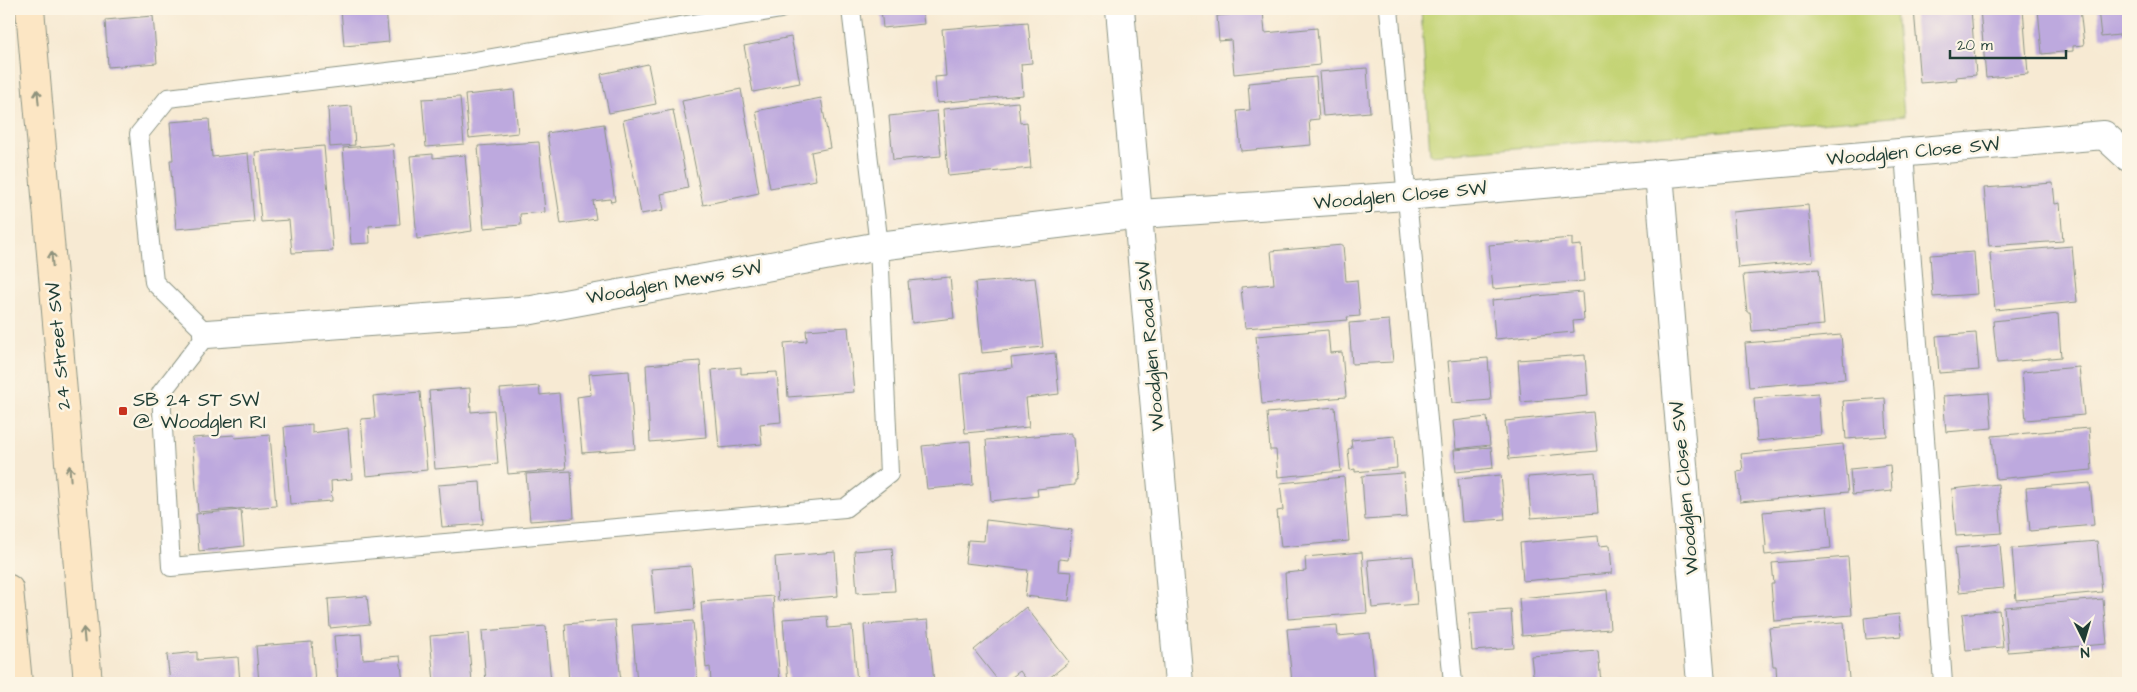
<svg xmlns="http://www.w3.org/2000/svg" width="2137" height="692" font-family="'Architects Daughter',sans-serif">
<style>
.green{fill:#c4d476;stroke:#728855}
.building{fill:#bda9de}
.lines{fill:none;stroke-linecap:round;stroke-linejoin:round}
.service-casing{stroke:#8b9484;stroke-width:20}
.minor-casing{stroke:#8b9484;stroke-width:30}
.secondary-casing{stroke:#8b9484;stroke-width:30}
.service{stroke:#fff;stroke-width:18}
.minor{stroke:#fff;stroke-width:28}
.secondary{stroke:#fce6c4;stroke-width:28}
.oneway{stroke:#8e927c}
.poi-dot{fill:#c8321e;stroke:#fcf5e5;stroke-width:2}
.labels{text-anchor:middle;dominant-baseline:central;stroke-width:5;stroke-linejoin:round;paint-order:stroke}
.street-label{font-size:19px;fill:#1f3d34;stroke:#fcf5e5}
.poi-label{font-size:19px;fill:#1f3d34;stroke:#fcf5e5;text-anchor:start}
</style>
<rect width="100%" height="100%" fill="#fcf5e5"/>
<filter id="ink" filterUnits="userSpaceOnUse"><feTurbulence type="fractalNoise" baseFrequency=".02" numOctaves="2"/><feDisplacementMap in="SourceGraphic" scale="10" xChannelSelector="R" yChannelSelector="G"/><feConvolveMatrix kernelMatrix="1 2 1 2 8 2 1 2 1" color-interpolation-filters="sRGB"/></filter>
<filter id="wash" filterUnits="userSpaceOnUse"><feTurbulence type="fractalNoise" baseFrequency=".0096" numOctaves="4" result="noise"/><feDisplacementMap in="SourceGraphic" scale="20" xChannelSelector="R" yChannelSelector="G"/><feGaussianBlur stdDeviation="1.12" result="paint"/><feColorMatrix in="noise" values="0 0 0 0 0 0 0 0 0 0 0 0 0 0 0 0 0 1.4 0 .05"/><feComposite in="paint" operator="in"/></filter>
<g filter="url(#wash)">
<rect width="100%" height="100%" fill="#f7ead3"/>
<path class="green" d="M1421,9h474l9,107 -474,39z"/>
<g id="blocks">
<path class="building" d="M306,9h30v1l-29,3z
M341,9h45l3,33 -45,4z
M881,9h41l2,15 -41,4z
M954,9h13v1l-13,1z
M1914,9h57l5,66 -20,2 1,3 -37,3z
M1980,9h43l5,65 -42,4z
M2038,9h42l4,36 -11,1v5l-31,3z
M2098,9h30v25l-27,3z
M1263,11l2,22 52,-5 3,37 -86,9 -3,-34 -12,1 -2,-25z
M153,16l4,47 -49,4 -3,-47z
M1028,22l4,41 -11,1 2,31 -86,8 -2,-26 11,-1 -4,-47z
M791,37l9,46 -47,9 -9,-46z
M648,64l8,40 -47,9 -8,-39z
M1367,68l3,44 -47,4 -4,-44z
M1316,77l3,42 -10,1 2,25 -70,6 -4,-40 13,-1 -2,-27z
M741,89l18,104 -56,12 -21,-104z
M514,90l4,43 -49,5 -4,-43z
M460,97l4,47 -38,3 -4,-48z
M821,98l9,50 -19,4 5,28 -46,8 -14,-77z
M1018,102l2,21 7,-1 4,46 -83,8 -5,-67z
M352,106l3,39 -25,2 -2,-39z
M673,110l15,78 -27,6 3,16 -23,4 -18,-94z
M937,111l4,45 -48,4 -4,-44z
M209,119l3,38 36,-4 6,69 -78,7 -6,-69h3l-3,-38z
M604,124l11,77 -4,1 -1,-3 -17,2 3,18 -35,5 -14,-91z
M539,142l6,70 -25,2 1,11 -37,3 -6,-82z
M393,144l7,80 -31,2 1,17 -19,1 -8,-96z
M324,146l9,105 -41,2 -3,-33 -28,2 -6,-70z
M433,154v4l32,-3 7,76 -55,8 -7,-83z
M2053,183l2,21 5,-1 3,38 -74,5 -5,-58z
M1808,205l5,56 -75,7 -5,-56z
M1572,238v8l9,-1 3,36 -91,8 -4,-44z
M1343,245l3,36 11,-1 3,36 -13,1 1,3 -103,8 -4,-41 33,-3 -3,-33z
M2072,246l5,56 -82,8 -5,-57z
M1974,252l3,42 -44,3 -3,-42z
M1819,269l5,56 -72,6 -2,-19h-3l-4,-37z
M950,277l4,41 -42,5 -4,-42z
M1035,278l8,69 -61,6 -7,-70z
M1582,292l2,28 -11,1 1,11 -79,7 -3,-39z
M2058,314l3,43 -64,6 -4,-42z
M1389,320l4,42 -41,2 -3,-41z
M848,327l6,65 -66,5 -4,-54 23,-2 -1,-11z
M1328,330l2,23 12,-1 4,45 -84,7 -6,-68z
M1976,333l3,37 -40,3 -3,-37z
M1841,335l4,44 -96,8 -4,-44z
M1055,353l4,41 -33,4 3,29 -64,6 -5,-59 52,-6 -1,-10z
M1585,355l3,41 -67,6 -3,-42z
M1488,358l3,42 -39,3 -4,-42z
M700,361l6,76 -56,5 -4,-77z
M741,367v7l36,-2 4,50 -21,2 2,20 -43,4 -7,-78z
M2079,367l5,48 -58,5 -4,-48z
M629,371l6,78 -53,4 -5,-56 14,-2 -2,-21z
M539,386l1,9 19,-2 7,76 -58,5 -8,-85z
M470,388l1,24 23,-2 4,54 -63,5 -6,-78z
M420,392l7,78 -61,6 -5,-57 14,-1 -2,-22z
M1818,393l3,42 -64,6 -3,-43z
M1989,393l3,35 -46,4 -3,-36z
M1885,398l2,38 -41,3 -3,-38z
M1335,407l6,64 -63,6 -2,-27h-6l-3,-37z
M1593,412l4,39 -88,8 -4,-38z
M1487,417l3,28 -34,4 -3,-28z
M312,424v9l36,-5 4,51 -21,2 1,20 -42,3 -6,-77z
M2089,428l3,42 -96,9 -4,-43z
M1071,433v4l3,1 3,42h-2v5l-38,4 1,7 -47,5 -5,-61z
M234,435l1,3 35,-3 6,71 -78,6 -6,-74z
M1395,436l2,32 -42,4v-3l-5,1 -2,-21 4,-1 -1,-8z
M970,441l3,44 -46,4 -5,-43z
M1843,444l5,48 -108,10 -3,-30 6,-1 -2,-17z
M1491,447l2,21 -37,4 -2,-22z
M1890,465l2,26 -40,4 -2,-26z
M571,471l3,47 -44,3 -4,-47z
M1595,472l3,41 -67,5 -3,-41z
M1404,473l3,44 -42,3 -3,-44z
M1501,475l4,44 -43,3 -4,-43z
M1344,477l5,64 -68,6 -4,-36 6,-1 -3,-27z
M480,482l3,42 -41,3 -4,-42z
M2090,483l4,42 -64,6 -4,-43z
M1998,484l4,49 -46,3 -4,-47z
M1827,506l4,42 -66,7 -1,-8 2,-1 -3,-34z
M241,510l3,36 -45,5 -3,-37z
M986,520l86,10 -4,30 -9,-1 -1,12 14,1 -3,29 -44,-5 3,-26 -63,-7 3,-23 16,1z
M1598,536l1,10 11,-1 2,28 -89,8 -3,-38z
M2097,541l5,51 -86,8 -4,-52z
M2000,544l4,44 -45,4 -4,-44z
M892,548l3,43 -38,2 -3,-42z
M835,552l3,44 -60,5 -3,-44z
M1362,552l5,61 -79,6 -3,-46 21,-2 -1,-14z
M1413,556l4,48 -45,4 -4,-48z
M1848,557l4,58 -78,6 -3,-37h3l-2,-21z
M691,566l4,43 -40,4 -4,-44z
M1607,590l3,39 -88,7 -3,-38z
M367,596l3,28 -40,4 -2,-29z
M773,596l7,87h-69l-1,-16 -4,1 -5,-66z
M2103,599l4,45 -99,8 -4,-45z
M1026,607l43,55 -26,21h-14l-9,-12 -16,12h-4l-26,-33z
M1511,610l3,38 -42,3 -3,-38z
M1999,610l4,37 -37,3 -4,-36z
M1899,614l3,22 -36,3 -2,-21z
M827,616l1,12 24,-2 5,57h-69l-5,-64z
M615,620l6,63h-52l-4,-59z
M928,620l6,63h-65l-5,-58z
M693,621l5,62h-61l-5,-58z
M1844,622l5,57 -72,4 -1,-17h-3l-4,-38z
M1337,625l1,11 32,-3 5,50h-53v-2l-30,2 -5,-54z
M546,626l5,57h-65l-4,-52z
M468,633l4,50h-38l-4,-47z
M361,634l2,25 37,-3 3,27h-65l-4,-47z
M312,642l3,41h-56l-3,-37z
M1598,651l3,32h-67l-3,-27z
M197,652v8l41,-3 2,26h-70l-3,-28z"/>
</g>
</g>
<g filter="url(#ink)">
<use href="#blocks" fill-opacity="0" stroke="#8b9484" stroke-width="1"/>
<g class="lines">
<defs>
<path id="service" d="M781,9l-318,54 -295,35 -29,36 15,148 53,52 -46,59 10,174 674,-59 44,-34 -10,-228 -28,-237
M1389,9l64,674
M1904,153l39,530"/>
<path id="minor" d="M1120,9l59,674
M1659,173l42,510
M207,334l325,-24 347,-64 261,-32 266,-18 698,-61 24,22"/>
<path id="secondary" d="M30,9l58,674
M9,589l9,94"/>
</defs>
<use href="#service" class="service-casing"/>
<use href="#minor" class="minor-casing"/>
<use href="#secondary" class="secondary-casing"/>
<use href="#service" class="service"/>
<use href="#minor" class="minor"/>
<use href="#secondary" class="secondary"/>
</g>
<defs><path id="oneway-shaft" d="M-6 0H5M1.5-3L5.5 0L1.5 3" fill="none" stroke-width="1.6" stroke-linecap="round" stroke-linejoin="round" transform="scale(1.25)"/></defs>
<g class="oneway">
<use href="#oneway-shaft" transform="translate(38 97) rotate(-95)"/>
<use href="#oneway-shaft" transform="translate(52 259) rotate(-95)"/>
<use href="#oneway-shaft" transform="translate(70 473) rotate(-95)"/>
<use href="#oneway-shaft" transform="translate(84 635) rotate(-95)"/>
</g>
</g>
<rect class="poi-dot" x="118" y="406" width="10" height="10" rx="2.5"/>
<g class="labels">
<g class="street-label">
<text transform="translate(1913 152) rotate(-5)">Woodglen Close SW</text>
<text transform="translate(1400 196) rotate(-5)">Woodglen Close SW</text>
<text transform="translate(674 283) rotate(-10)">Woodglen Mews SW</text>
<text transform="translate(59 346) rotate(-95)">24 Street SW</text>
<text transform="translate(1151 346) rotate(-95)">Woodglen Road SW</text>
<text transform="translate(1685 488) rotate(-95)">Woodglen Close SW</text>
</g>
<g class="poi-label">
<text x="133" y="400">SB 24 ST SW<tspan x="133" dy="22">@ Woodglen RI</tspan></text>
</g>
</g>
<rect width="2137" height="692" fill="none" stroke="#fcf5e5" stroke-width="30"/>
<g transform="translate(2084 640) rotate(175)" stroke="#fcf5e5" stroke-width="4" paint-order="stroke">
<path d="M0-4L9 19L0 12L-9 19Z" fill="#1f3d34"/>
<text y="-8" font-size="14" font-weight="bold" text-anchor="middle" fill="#1f3d34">N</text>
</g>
<path d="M1950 50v8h116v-8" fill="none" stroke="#1f3d34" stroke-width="2.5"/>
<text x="1957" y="50" font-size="15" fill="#1f3d34" stroke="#fcf5e5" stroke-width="4" paint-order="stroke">20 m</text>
</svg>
